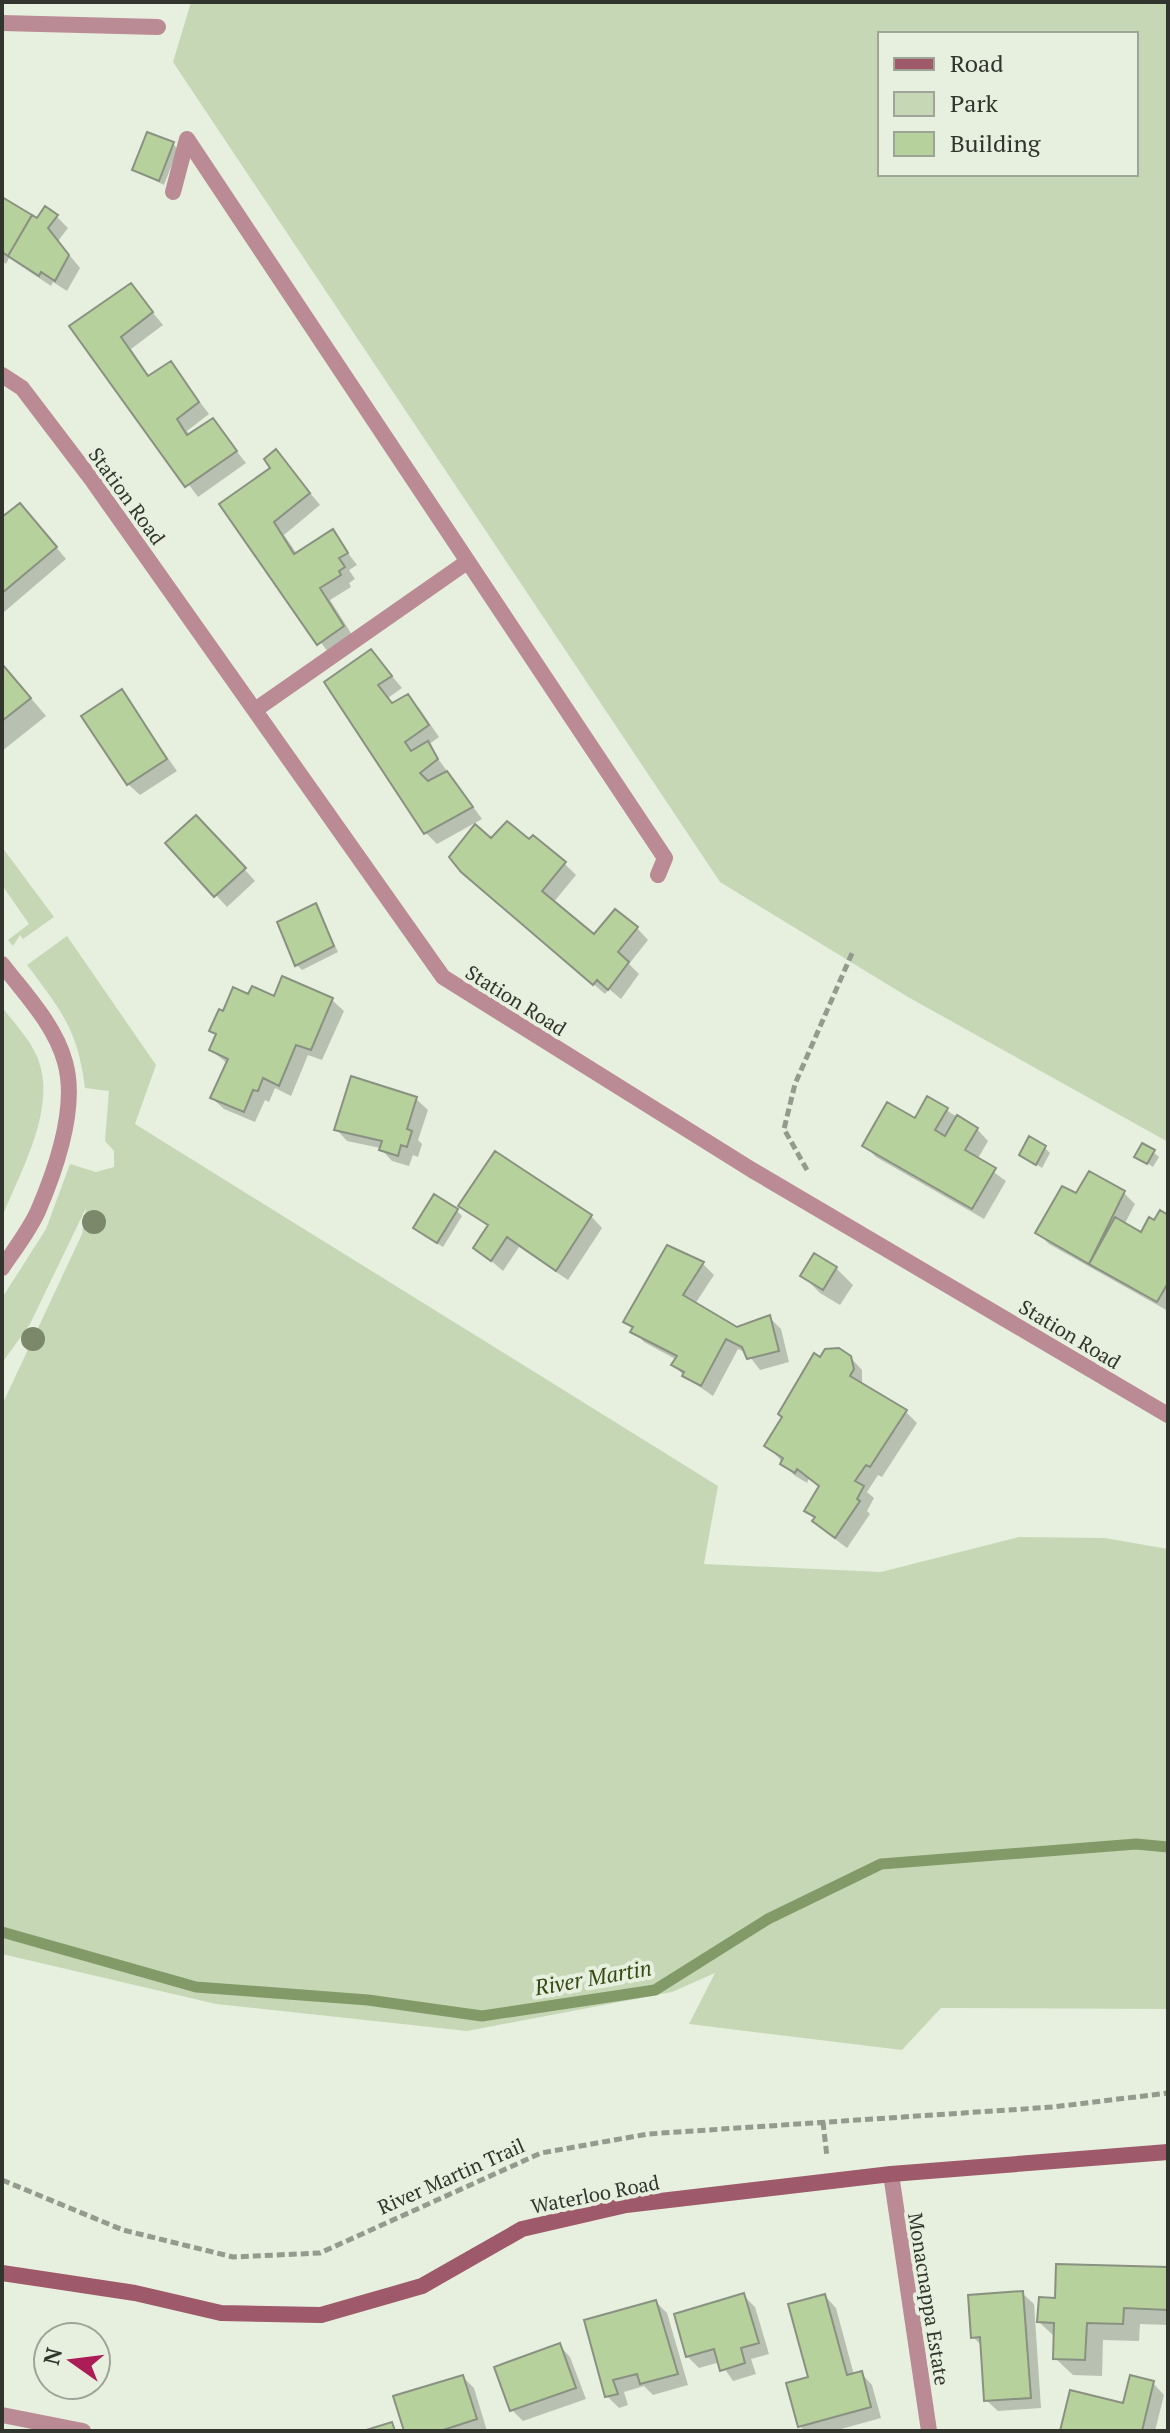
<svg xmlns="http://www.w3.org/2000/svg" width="1170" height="2433" font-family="'PT Serif',serif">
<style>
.green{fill:#c6d7b6;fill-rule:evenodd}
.shadow{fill:#0003}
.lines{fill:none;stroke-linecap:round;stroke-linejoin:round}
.stream{stroke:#829a68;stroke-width:11}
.building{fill:#b7d19d;stroke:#899181;stroke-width:2}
.path{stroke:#949b8e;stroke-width:5;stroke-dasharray:8 4;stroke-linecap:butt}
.lane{stroke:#ba8a95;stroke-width:16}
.street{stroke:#ba8a95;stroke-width:16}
.secondary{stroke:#9e596b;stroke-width:16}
.tree{fill:#7b886a}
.labels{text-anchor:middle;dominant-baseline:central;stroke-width:8;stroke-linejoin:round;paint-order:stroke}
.street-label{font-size:20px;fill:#31352e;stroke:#e7f0de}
.water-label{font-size:22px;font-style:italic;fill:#344b14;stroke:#e7f0de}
</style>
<rect width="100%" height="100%" fill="#e7f0de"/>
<path class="green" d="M191,2h977v1140l-260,-145 -188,-115 -547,-820zM880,34h256v140h-256z
M2,847l52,70 -31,22 -3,-4 -7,11 -5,-6 21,-16 -27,-39z
M67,936l89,129 -21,59 583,362 -14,78 177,8 138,-35 86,1 63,11v460l-227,-1 -39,42 -213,-26 26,-51 -43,19 -205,39 -251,-27 -214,-50v-549l80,-171 4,-26 -56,116 -28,39v-65l44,-69 24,-65 26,8 18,-5v-16l-9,-10 4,-50 -24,-3c-7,-58 -24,-78 -58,-123z
M2,1007c12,16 29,33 36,52 19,49 -17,111 -35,156z"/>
<path class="shadow" d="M173,144l5,5 -14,36 -30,-15z
M2,199l36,22 19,-4 11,11 -10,13 22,27 -13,23 -14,-9 -2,4 -42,-28 -3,6 -4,-3z
M131,286l32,39 -32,24 19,28 20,-14 39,51 -22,17 3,5 22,-16 34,43 -48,34 -126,-171z
M276,451l44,54 -36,30 13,19 35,-22 25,33 -8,5 6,9 -6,4 2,4 -21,13 24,38 -24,17 -108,-151 50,-36z
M31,517l35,42 -62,53 -2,-92z
M371,651l31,37 -14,10 5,7 15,-8 11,11 20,29 -11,8 54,74 -45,25 -11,-11 -99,-151z
M2,664l44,52 -44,35z
M121,691l56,80 -37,24 -12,-11z
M208,829l47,52 -28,26 -59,-64z
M492,841l38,1 34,21 12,12 -23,28 42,34 42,-9 11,12 -19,24 10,10 -18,25 -12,-10 -4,5 -130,-111z
M316,905l22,47 -36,18 -5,-5z
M234,990l15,7 83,3 12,11 -22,49 -14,-5 -17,41 -16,-8 -6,14 -4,-2 -10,22 -31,-13 -12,-11 16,-34 -17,-14 6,-14 -5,-5z
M416,1099l12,11 -10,30 4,4 -4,13 -5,-2 -4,11 -17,-5 -12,-13 -33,-7 -11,-12z
M928,1099l49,30 11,12 -11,19 29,21 -22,38 -108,-62 -12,-12 52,-24z
M1045,1148l5,5 -8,15 -21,-14z
M1153,1152l6,5 -6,10 -16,-11z
M1090,1174l34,19 11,11 -11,21 18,9 26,-17v94l-119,-67 -11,-11 39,-37z
M461,1205l130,11 11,12 -34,52 -49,-33 -16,24 -27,-23 13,-21z
M457,1211l5,5 -19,31 -22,-14z
M703,1264l11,11 -19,29 41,25 34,-11 11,11 8,33 -29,8 -13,-17 -9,-4 -25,47 -29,-20 -10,-11 3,-5 -33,-18 -19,-21z
M836,1268l17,17 -13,20 -20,-12 -17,-17z
M850,1357l12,13v16l44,26 11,11 -35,54 -4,-2 -11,17 7,6 -7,13 3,3 -23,34 -21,-16 -19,-21 13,-24 -11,-9 -2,5 -13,-8 -27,-30 53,-85z
M1168,2269v56l-28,-1 -1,17 -36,-1 -1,36 -29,-1 -18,-17 1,-20 -17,-16 18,-22z
M1022,2293l12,11 7,104 -43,3 -12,-11 -3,-53 -10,-10z
M744,2296l11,11 14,47 -18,5 5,15 -23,7 -13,-19 -21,6 -12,-12z
M825,2296l11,12 18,67 7,-2 11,12 9,33 -47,13h-29l-5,-5z
M656,2302l11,11 21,72 -35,10 -9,-9 -20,6 4,13 -9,3 -12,-12 -21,-74z
M559,2345l11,12 16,42 -63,22 -11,-11z
M463,2377l11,11 13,43h-81z
M1153,2383l11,12 -9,36h-93l62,-26z"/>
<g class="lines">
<path class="stream" d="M2,1932l194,55 172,13 114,16 173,-26 113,-71 113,-55 255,-20 32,3"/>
</g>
<path class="building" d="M147,132l27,10 -15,39 -27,-11z
M2,197l30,18 -24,41 -6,-4z
M45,206l13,9 -10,13 21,27 -14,26 -14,-9 -2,4 -31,-20 24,-41 5,3z
M131,283l22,29 -32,25 27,39 23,-15 28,41 -22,17 10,16 26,-17 24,33 -52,36 -116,-161z
M276,449l34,44 -36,29 20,32 39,-25 15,24 -9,5 6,9 -6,4 2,4 -21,13 24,38 -27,19 -98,-141 51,-36 -6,-9z
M20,503l37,44 -55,46v-76z
M371,649l21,27 -14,9 14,18 16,-9 21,31 -24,17 6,9 17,-10 10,18 -18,14 8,8 19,-10 26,36 -49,27 -100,-152z
M2,664l29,34 -29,23z
M122,689l45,70 -40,26 -46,-69z
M196,815l50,53 -32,29 -49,-54z
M507,821l22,18 4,-4 33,27 -24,29 52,43 21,-25 23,18 -20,25 11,10 -21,28 -11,-10 -4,5 -132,-113 -12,-15 26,-33 16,14z
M316,903l18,43 -39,20 -18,-44z
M282,976l51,22 -22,52 -15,-5 -17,41 -16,-8 -5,13 -5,-1 -9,22 -34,-14 18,-39 -19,-9 7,-16 -7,-3 10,-22 4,2 10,-24 15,7 4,-8 22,10z
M351,1076l66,21 -10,32 5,2 -5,16 -6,-2 -3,11 -19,-6 3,-9 -48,-11z
M927,1096l21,12 -13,22 10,6 12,-21 21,13 -13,22 31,18 -24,41 -110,-63 25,-44 28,16z
M1029,1136l17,10 -10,19 -17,-10z
M1142,1143l13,7 -8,14 -13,-7z
M495,1151l97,64 -36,56 -49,-34 -16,24 -18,-13 15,-23 -30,-19z
M1089,1171l36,20 -36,73 -54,-31 27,-47 14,7z
M434,1194l24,15 -21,34 -24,-15z
M1160,1210l8,5v68l-11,19 -68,-38 26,-47 26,15 8,-15 5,3z
M667,1245l37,17 -21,33 54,32 33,-12 9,36 -32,8 -5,-12 -16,-8 -25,47 -19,-10 2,-4 -13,-7 6,-9 -47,-24 3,-5 -10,-5z
M814,1253l23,14 -14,23 -23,-14z
M839,1348l12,8 3,13 -4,7 57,34 -37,57 -4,-2 -11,16 9,5 -7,13 3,2 -25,37 -23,-17 3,-4 -11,-6 15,-25 -22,-17 -2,4 -15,-9 3,-6 -19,-12 18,-29 -4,-3 36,-61 6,4 5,-8z
M1056,2264l112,3v43l-44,-2 -1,16 -36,-1 -2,37 -32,-1 1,-36 -17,-1 2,-25 16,1z
M1023,2291l8,107 -47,3 -4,-64 -9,1 -3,-43z
M744,2293l15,50 -18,5 4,15 -25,8 -6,-22 -28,8 -12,-43z
M825,2294l22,81 15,-4 9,36 -73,20 -12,-44 22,-6 -20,-73z
M656,2300l22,74 -38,10 -3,-10 -24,6 5,14 -13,3 -21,-77z
M560,2343l16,45 -66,23 -16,-44z
M463,2375l14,44 -37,12h-36l-11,-35z
M1130,2375l24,6 -12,50h-82l10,-41 53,13z
M392,2422l3,9h-32z"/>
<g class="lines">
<path class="path" d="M807,1170l-23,-41 11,-45 58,-133
M823,2122l4,35
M2,2180l121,50 110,27 87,-4 221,-100 107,-19 405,-27 115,-14"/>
<path class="lane" d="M173,192l14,-53 478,719 -7,17
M255,710l212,-148"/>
<path class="street" d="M2,23l156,4
M2,375l20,13 70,92 351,497 309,193 416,245
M2,964c23,30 53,61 63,98 13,45 -9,107 -27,149 -9,20 -24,39 -36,57
M891,2174l38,257
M2,2415l81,16"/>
<path class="secondary" d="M2,2273l133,20 86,20 100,2 101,-29 100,-57 104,-24 265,-31 277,-22"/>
</g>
<g class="tree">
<circle cx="94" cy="1222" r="12"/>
<circle cx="33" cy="1339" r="12"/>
</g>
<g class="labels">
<g class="street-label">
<text transform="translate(127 496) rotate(54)">Station Road</text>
<text transform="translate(516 1000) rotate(32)">Station Road</text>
<text transform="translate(1070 1334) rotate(31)">Station Road</text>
<text transform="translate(451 2176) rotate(-24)">River Martin Trail</text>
<text transform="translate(595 2194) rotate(-11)">Waterloo Road</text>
<text transform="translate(929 2299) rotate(81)">Monacnappa Estate</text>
</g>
<g class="water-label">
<text transform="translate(593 1977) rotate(-10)">River Martin</text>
</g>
</g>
<rect width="1170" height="2433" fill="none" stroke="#31352e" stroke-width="8"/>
<rect x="878" y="32" width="260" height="144" fill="#e7f0de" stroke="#9ea598" stroke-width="2"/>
<rect x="894" y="58" width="40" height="12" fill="#9e596b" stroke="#9ea598" stroke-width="2"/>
<text x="950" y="72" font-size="24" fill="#31352e">Road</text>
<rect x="894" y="92" width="40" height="24" fill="#c6d7b6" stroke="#9ea598" stroke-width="2"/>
<text x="950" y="112" font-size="24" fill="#31352e">Park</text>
<rect x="894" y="132" width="40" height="24" fill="#b7d19d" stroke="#9ea598" stroke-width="2"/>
<text x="950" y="152" font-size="24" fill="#31352e">Building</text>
<g transform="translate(72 2361) rotate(284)"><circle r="38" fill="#e7f0de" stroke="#9ea598" stroke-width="2"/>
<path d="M0-6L14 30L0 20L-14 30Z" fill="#ac1c56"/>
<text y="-12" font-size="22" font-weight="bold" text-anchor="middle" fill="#31352e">N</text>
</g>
</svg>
